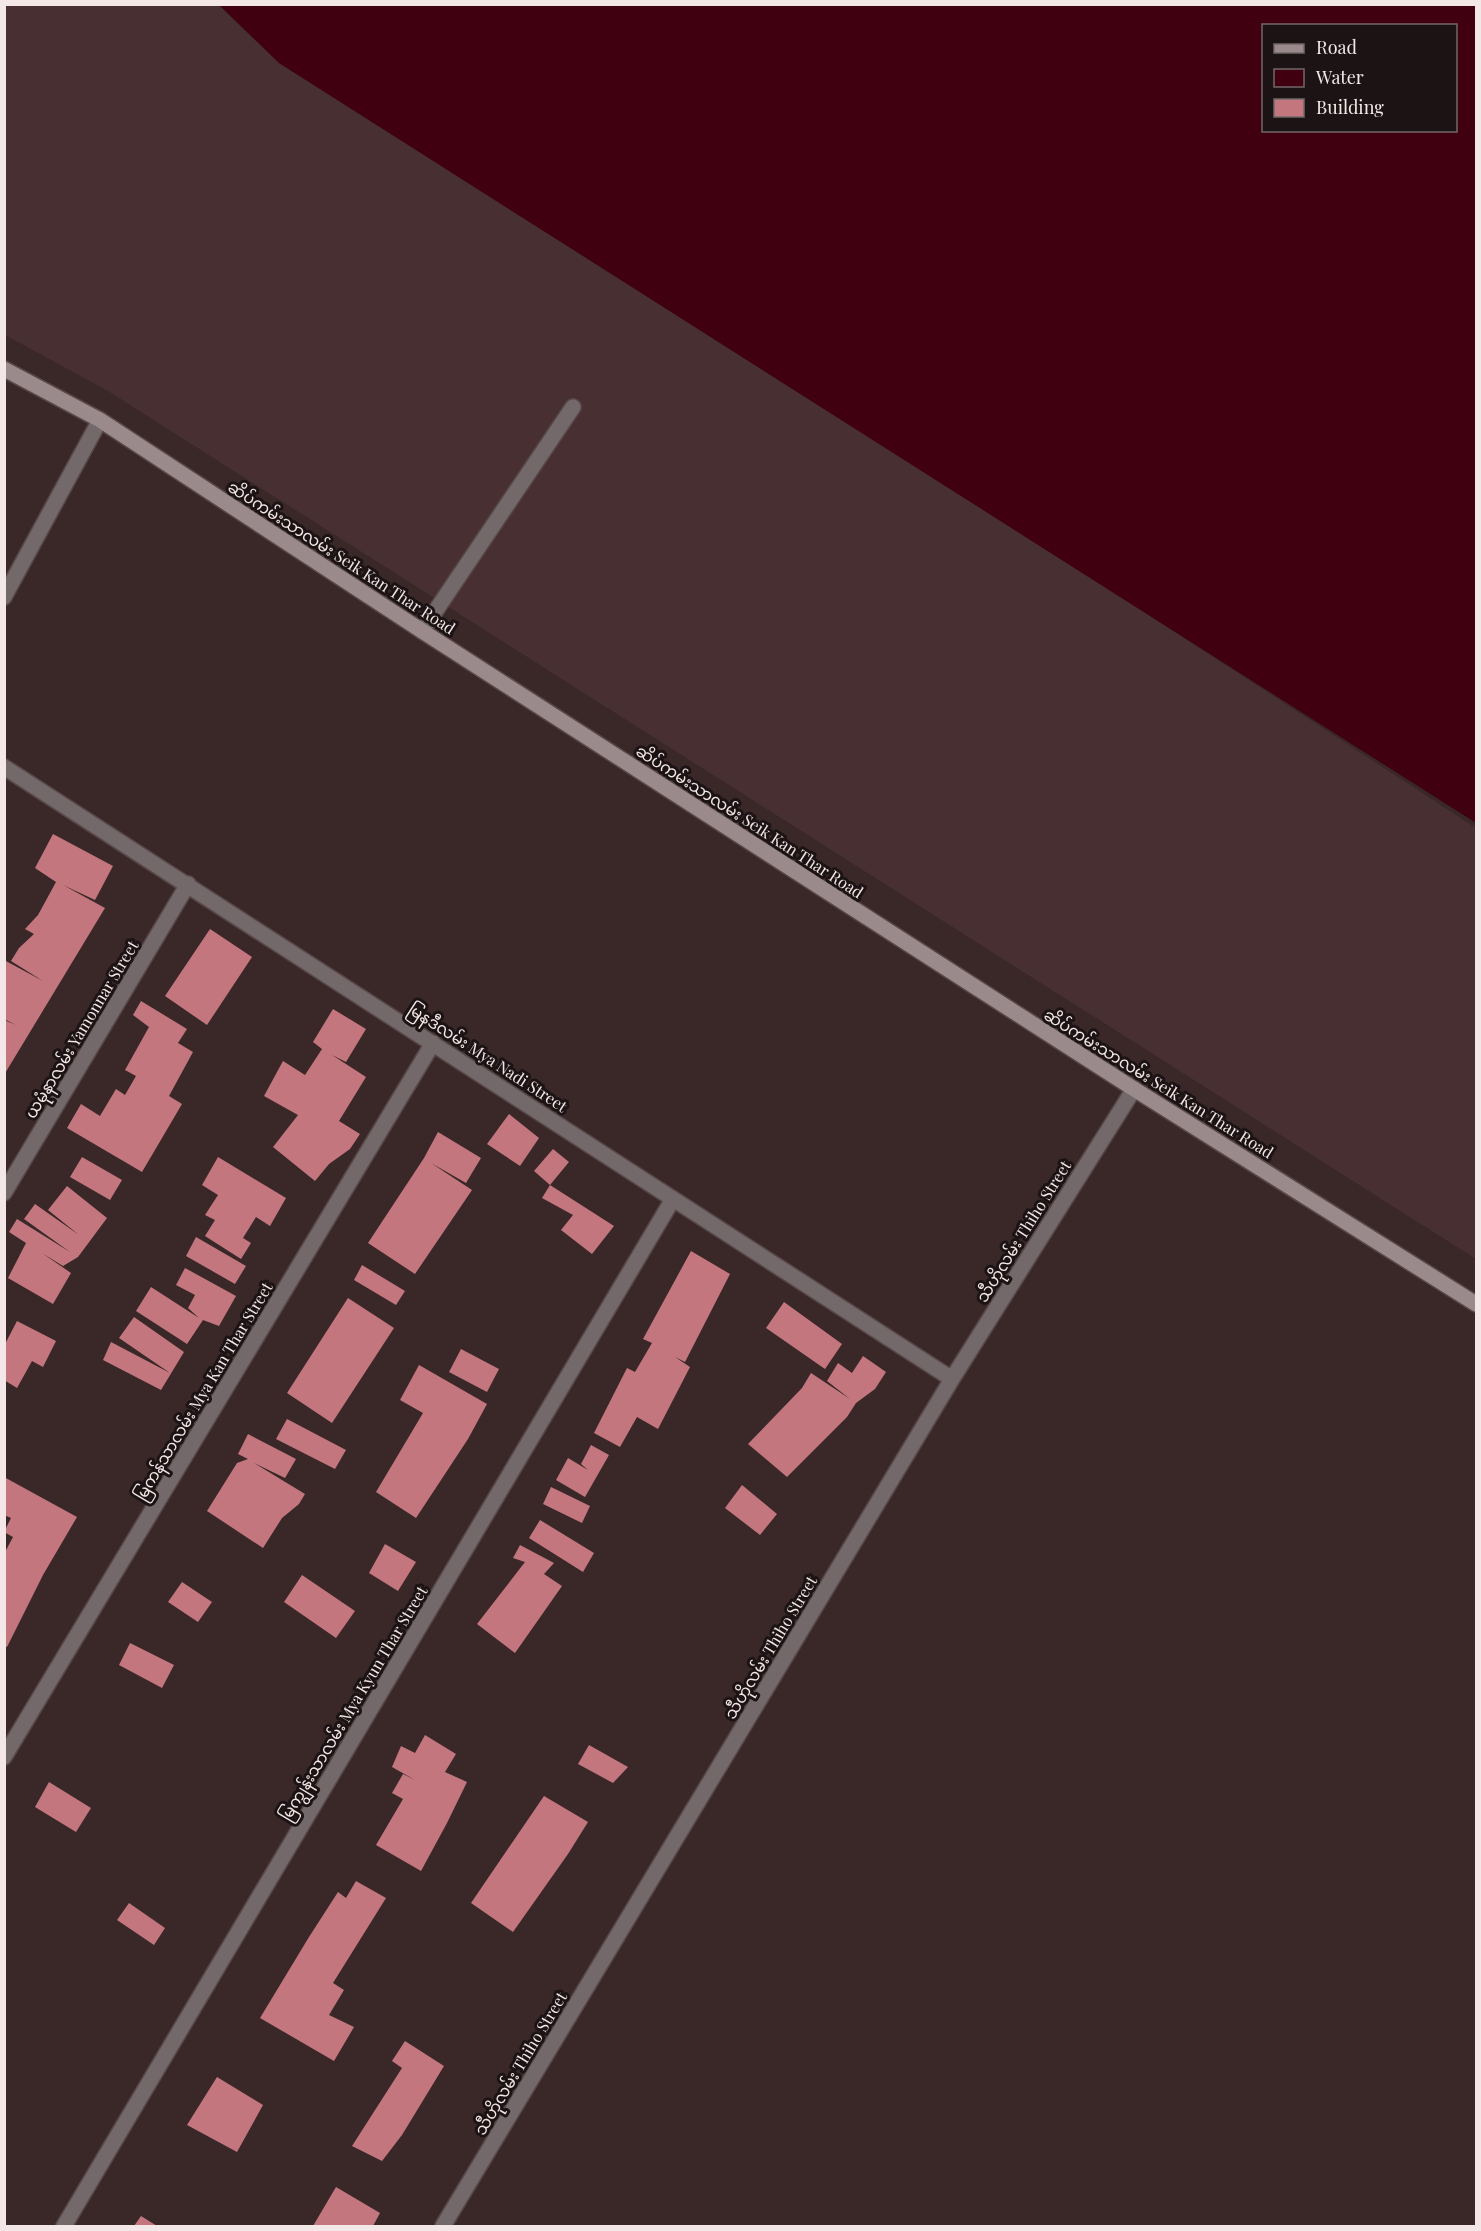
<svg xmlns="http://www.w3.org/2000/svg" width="1481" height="2231" font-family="'Playfair Display','Noto Sans Myanmar',serif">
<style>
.built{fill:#482f32}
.water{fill:#410010;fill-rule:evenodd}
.building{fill:#c4767e}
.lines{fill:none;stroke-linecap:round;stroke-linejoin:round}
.lane-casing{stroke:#584748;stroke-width:18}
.street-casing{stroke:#584748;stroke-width:18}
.secondary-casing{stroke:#584748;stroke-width:18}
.lane{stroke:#73696a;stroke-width:15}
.street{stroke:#73696a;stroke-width:15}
.secondary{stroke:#9a8a8b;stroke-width:15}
.labels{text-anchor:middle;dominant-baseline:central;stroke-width:6;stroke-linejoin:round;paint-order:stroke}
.street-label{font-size:16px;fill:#f4e7e8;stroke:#1c1314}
</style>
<rect width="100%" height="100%" fill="#3a2829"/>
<path class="built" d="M4,5h215l60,58 853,541 344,224v431l-1368,-868 -103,-56z"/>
<path class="water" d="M219,5h1257v818l-1197,-760zM1264,26h192v104h-192z"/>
<path class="building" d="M53,834l60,32 -18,34 -32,-15 42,23 -101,167v-55l12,5 -12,-6v-59l39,21 -32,-20 8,-13 15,-14 -9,-5 13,-14 18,-33 -21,-14z
M210,929l42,28 -45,68 -42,-29z
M141,1001l46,28 -9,14 15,9 -24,44 13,8 -40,68 -75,-44 14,-24 19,12 16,-27 9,6 11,-19 -11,-6 24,-43 -16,-12z
M333,1009l33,20 -20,33 -14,-7 34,22 -27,44 21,13 -10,15 -21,15 -14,17 -42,-34 25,-32 -34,-19 19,-35 22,14 17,-26 -9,-7z
M509,1114l30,24 -19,28 -33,-22z
M438,1132l43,26 -15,25 -35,-20 41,27 -57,84 -47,-31 56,-85z
M553,1149l16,13 -19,23 64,41 -22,28 -31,-24 12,-15 -31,-17 8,-13 -16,-14z
M82,1157l40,23 -12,20 -40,-23z
M218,1157l68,41 -16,28 -14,-9 -13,21 8,5 -10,16 -36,-23 10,-16 -10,-5 13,-20 -16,-10z
M67,1186l40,32 -29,39 -15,9 -21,-13 29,20 -18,31 -45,-26 18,-35 -17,-11 8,-13 53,33 -46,-33 11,-15 44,31 -31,-25z
M196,1237l50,29 -11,18 -49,-28z
M691,1251l39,23 -45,88 -10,-5 15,10 -32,62 -21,-12 -17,30 -26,-14 33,-65 8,4 17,-29 -9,-4z
M362,1265l43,26 -9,14 -42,-25z
M185,1268l51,28 -17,30 -16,-6 -16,24 -51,-33 15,-24 48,31 -11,-10 7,-13 -19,-10z
M348,1298l46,30 -62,95 -45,-30z
M784,1302l58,42 -17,25 -59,-41z
M134,1317l50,35 -23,38 -58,-30 8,-18 59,31 -51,-35z
M17,1321l39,20 -13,26 -11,-6 -15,27 -13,-8v-34z
M461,1349l38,20 -12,23 -38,-20z
M863,1356l23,16 -11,17 -19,14 -9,14 -60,60 -39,-33 54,-56 9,-15 39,26 -23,-18 11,-18 14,10z
M419,1365l68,39 -19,35 -52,79 -40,-26 47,-79 -23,-13z
M287,1419l59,31 -11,19 -59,-30z
M248,1434l48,25 -11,19 -31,-15 51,31 -6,10 -17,14 -19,30 -56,-37 30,-48 11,-4 -10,-5z
M591,1445l18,10 -24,42 -29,-17 12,-22 20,12 -7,-6z
M4,1477l73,40 -34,58 -36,72 -3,-1v-92l9,-17 -9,-5 7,-14 -7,-3z
M742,1485l35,29 -17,21 -35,-27z
M551,1487l39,19 -8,17 -39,-19z
M540,1520l54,33 -11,19 -54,-34z
M385,1544l31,18 -18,29 -29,-18z
M520,1545l34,18 -10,11 18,12 -47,67 -38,-29 48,-62 -12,-4z
M302,1575l53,36 -19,27 -52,-36z
M182,1582l30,20 -14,20 -30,-20z
M130,1643l44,22 -12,23 -43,-23z
M425,1735l31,19 -11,18 22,10 -20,41 -26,48 -45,-26 27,-46 -11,-6 11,-19 12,6 -23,-13 9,-21 14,7z
M589,1745l39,22 -15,16 -35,-19z
M49,1782l42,26 -15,24 -41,-25z
M544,1796l44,26 -20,32 -55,78 -42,-29z
M356,1881l30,17 -53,85 11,7 -15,25 25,12 -20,34 -74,-43 49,-81 29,-45 8,6z
M129,1903l36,25 -11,17 -37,-25z
M405,2041l39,25 -42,69 -20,26 -30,-15 50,-78 -10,-7z
M217,2077l46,28 -26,47 -50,-27z
M336,2187l44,26 -7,13h-60z
M141,2216l16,10h-23z"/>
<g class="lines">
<defs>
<path id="lane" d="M422,631l151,-224"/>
<path id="street" d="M4,597l96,-177
M4,767l948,612
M4,1193l184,-309
M4,1757l429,-714
M64,2226l609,-1027
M443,2226l509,-847 182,-290"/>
<path id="secondary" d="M4,369l96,51 322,211 712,458 342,215"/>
</defs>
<use href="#lane" class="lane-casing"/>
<use href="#street" class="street-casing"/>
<use href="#secondary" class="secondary-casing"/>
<use href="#lane" class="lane"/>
<use href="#street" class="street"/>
<use href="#secondary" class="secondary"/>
</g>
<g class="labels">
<g class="street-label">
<text transform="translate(342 557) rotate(33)">ဆိပ်ကမ်းသာလမ်း Seik Kan Thar Road</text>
<text transform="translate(750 821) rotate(33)">ဆိပ်ကမ်းသာလမ်း Seik Kan Thar Road</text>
<text transform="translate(81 1029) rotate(-59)">ယမုံနာလမ်း Yamonnar Street</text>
<text transform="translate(488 1057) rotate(33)">မြနဒီလမ်း Mya Nadi Street</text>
<text transform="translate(1159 1083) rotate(32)">ဆိပ်ကမ်းသာလမ်း Seik Kan Thar Road</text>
<text transform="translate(1023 1231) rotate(-58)">သီဟိုလမ်း Thiho Street</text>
<text transform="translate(203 1391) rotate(-59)">မြကန်သာလမ်း Mya Kan Thar Street</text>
<text transform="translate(770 1647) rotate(-59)">သီဟိုလမ်း Thiho Street</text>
<text transform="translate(353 1703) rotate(-59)">မြကျွန်းသာလမ်း Mya Kyun Thar Street</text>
<text transform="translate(520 2063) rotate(-59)">သီဟိုလမ်း Thiho Street</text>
</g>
</g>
<rect width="1481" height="2231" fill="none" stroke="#f4e7e8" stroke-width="12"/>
<rect x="1262" y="24" width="195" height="108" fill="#1c1314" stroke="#726869" stroke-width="1.5"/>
<rect x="1274" y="44" width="30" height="9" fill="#9a8a8b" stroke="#726869" stroke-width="1.5"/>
<text x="1316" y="54" font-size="18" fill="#f4e7e8">Road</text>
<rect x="1274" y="69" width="30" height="18" fill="#410010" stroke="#726869" stroke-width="1.5"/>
<text x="1316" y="84" font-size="18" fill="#f4e7e8">Water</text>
<rect x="1274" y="99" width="30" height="18" fill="#c4767e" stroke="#726869" stroke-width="1.5"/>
<text x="1316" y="114" font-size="18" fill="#f4e7e8">Building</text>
</svg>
